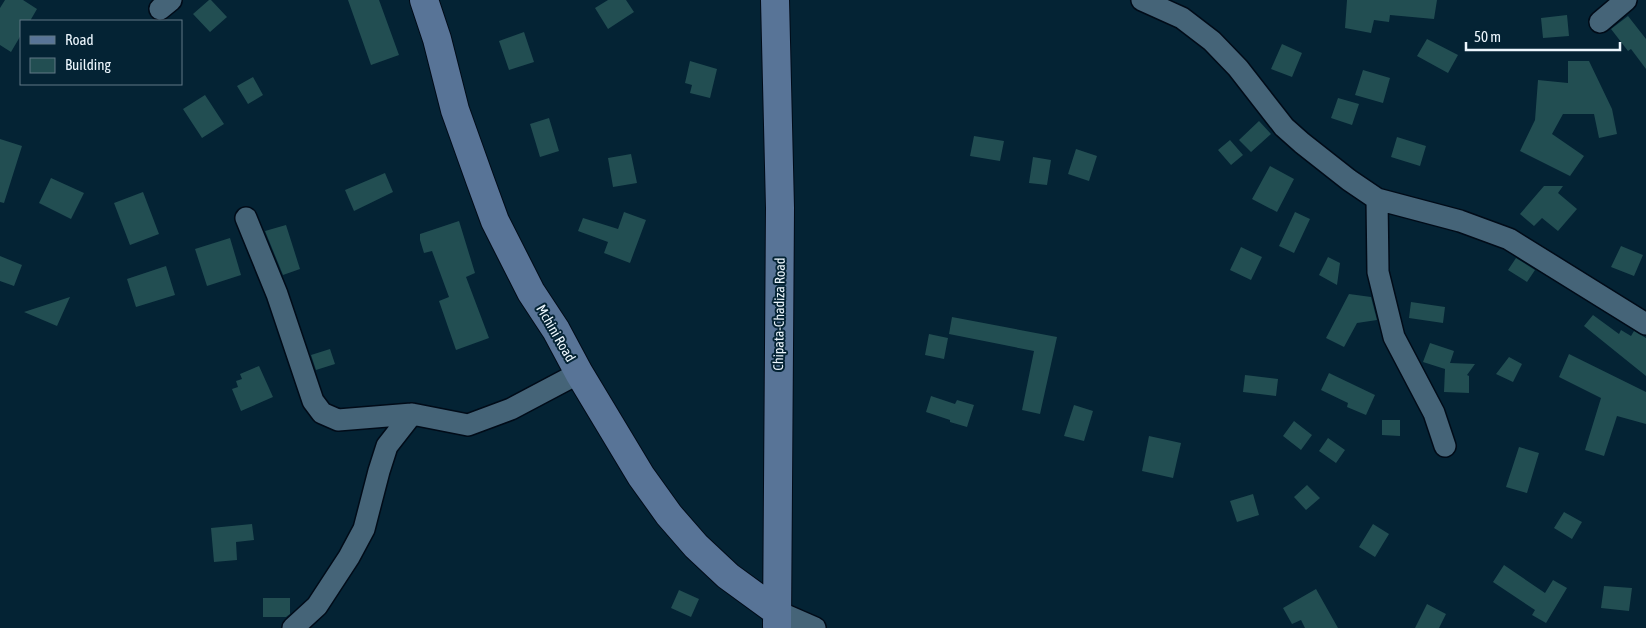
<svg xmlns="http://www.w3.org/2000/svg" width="1646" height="628" font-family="'Asap Condensed',sans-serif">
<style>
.building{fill:#224e52}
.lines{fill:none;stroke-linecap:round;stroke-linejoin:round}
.street-casing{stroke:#000b18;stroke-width:24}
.secondary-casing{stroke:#000b18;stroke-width:30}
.street{stroke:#456478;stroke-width:21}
.secondary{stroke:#587497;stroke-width:28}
.labels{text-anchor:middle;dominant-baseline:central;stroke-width:4;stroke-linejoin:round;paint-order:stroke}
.street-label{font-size:14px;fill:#edf7fe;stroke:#042334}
</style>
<rect width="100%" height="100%" fill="#042334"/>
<path class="building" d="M5,0h18l14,9 -7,12h-9v14l-10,17 -11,-7v-37z
M209,0h2l16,17 -17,15 -17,-18z
M348,0h31l20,55 -28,10z
M608,0h18l8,12 -26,17 -13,-21z
M1347,0h90l-3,19 -44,-4 -1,7 -15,-2 -3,13 -26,-5z
M1567,15l2,21 -26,2 -2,-20z
M1628,16l18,23v30l-15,-20 -3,2 -17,-22z
M524,32l10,30 -25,8 -10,-29z
M1427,39l31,16 -10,18 -31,-17z
M1282,44l20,9 -10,24 -21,-8z
M690,61l27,8 -7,29 -20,-5 2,-8 -7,-2z
M1568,61h21l23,48 5,25 -18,4 -5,-24h-31l-11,20 32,22 -14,20 -50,-25 15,-31 3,-40 30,3z
M1363,70l27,8 -7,25 -28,-8z
M253,77l10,18 -15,9 -11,-18z
M205,95l19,29 -22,14 -19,-29z
M1338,98l21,6 -7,21 -21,-7z
M549,118l10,33 -19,6 -10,-33z
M1259,121l12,13 -20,18 -12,-12z
M974,136l30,5 -4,20 -30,-5z
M1397,137l29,9 -6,20 -29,-9z
M0,139l22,7 -18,57 -4,-1z
M1230,140l13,15 -12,10 -13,-15z
M1076,149l21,7 -8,25 -21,-7z
M631,154l6,29 -24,4 -5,-29z
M1033,157l18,3 -4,25 -18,-2z
M1270,166l24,13 -17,33 -25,-13z
M385,173l8,19 -39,19 -9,-21z
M51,178l33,15 -13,26 -32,-16z
M1544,186h19l-5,7 19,16 -19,22 -16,-13 -8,8 -14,-12z
M143,192l16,42 -29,11 -16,-42z
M624,212l22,8 -16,43 -26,-10 4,-11 -30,-11 5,-13 35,11z
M1295,212l15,7 -16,34 -15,-7z
M459,221l16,52 -9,4 23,61 -33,12 -17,-49 10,-4 -17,-46 -8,2 -4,-13v-6z
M286,225l14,44 -17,6 -18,-44z
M230,238l11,37 -34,11 -12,-37z
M1621,246l22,9 -9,21 -23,-9z
M1241,247l21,10 -11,23 -21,-10z
M0,256l22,9 -8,21 -14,-5z
M1328,257l12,6 -3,22 -18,-10z
M1516,258l19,12 -8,12 -19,-12z
M166,266l9,29 -39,12 -9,-28z
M1349,294l22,3 6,23 -20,3 -13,24 -18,-9z
M70,297l-13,29 -33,-14z
M1411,302l34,5 -2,16 -34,-5z
M1593,315l26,19 2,-4 10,6 3,-5 12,7v38l-62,-50z
M952,317l105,20 -17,77 -18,-4 12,-59 -85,-17z
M929,334l19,4 -4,21 -19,-4z
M1430,343l24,8 -4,12 25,1 -8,11 2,1v17l-25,-1 1,-23 -22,-7z
M330,349l5,15 -19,6 -5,-15z
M1569,354l77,38v32l-29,-8 -13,40 -19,-6 16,-52 -42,-21z
M1509,357l13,7 -9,18 -17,-8z
M259,366l14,31 -32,14 -9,-22 6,-2 -2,-6 6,-2 -2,-5z
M1329,373l46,22 -9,20 -19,-8 1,-4 -27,-13z
M1245,375l33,4 -2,17 -33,-4z
M931,396l24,8 2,-4 17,5 -7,22 -17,-5v-2l-24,-8z
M1074,405l19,6 -9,30 -20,-5z
M1382,420h18v16l-18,-1z
M1294,421l18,14 -11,15 -18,-14z
M1149,436l32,7 -8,35 -31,-7z
M1328,438l17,12 -9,13 -17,-12z
M1519,447l20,6 -12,40 -21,-6z
M1307,485l13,13 -14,12 -12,-13z
M1253,494l6,21 -22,7 -7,-21z
M1564,512l18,10 -10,17 -18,-11z
M252,524l2,16 -18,2 1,18 -23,2 -3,-34z
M1373,524l16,10 -14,23 -16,-10z
M1504,565l41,28 8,-13 14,8 -21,35 -14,-8 3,-5 -42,-28z
M1604,586l28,2 -3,23 -28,-3z
M1316,589l22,39h-33l-4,-8 -9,4 -9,-16z
M679,590l20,9 -8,18 -20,-9z
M263,598h27v16l-4,3h-23z
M1427,604l19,10 -7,14h-24z"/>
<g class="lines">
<defs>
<path id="street" d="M1142,0l40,18 30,23 26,27 46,59 18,16 47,37 28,19 83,22 49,18 137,85
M160,9l11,-9
M1600,22l26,-22
M1377,199l1,73 16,65 40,76 11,33
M246,218l31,76 36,107 9,12 16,7 74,-6 56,11 43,-16 68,-36
M776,611l39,17
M293,628l24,-22 32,-49 15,-28 15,-58 8,-25 25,-32"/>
<path id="secondary" d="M424,0l13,39 18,71 25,70 15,41 36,71 25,38 23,43 62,103 28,39 27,31 32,30 48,35
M775,0l5,208 -3,418"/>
</defs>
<use href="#street" class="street-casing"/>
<use href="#secondary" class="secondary-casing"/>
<use href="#street" class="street"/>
<use href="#secondary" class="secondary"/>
</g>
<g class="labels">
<g class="street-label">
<text transform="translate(779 314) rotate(-89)">Chipata-Chadiza Road</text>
<text transform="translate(556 333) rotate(60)">Mchini Road</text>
</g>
</g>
<rect x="20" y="20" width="162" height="65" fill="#042334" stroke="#617885"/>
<rect x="30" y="36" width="25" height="8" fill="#587497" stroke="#617885"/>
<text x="65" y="45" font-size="15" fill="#edf7fe">Road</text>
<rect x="30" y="58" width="25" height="15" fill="#224e52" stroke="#617885"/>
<text x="65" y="70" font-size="15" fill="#edf7fe">Building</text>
<path d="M1466 42v8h154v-8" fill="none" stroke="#edf7fe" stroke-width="2.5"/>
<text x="1474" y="42" font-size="15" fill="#edf7fe" stroke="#042334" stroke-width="4" paint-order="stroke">50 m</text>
</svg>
